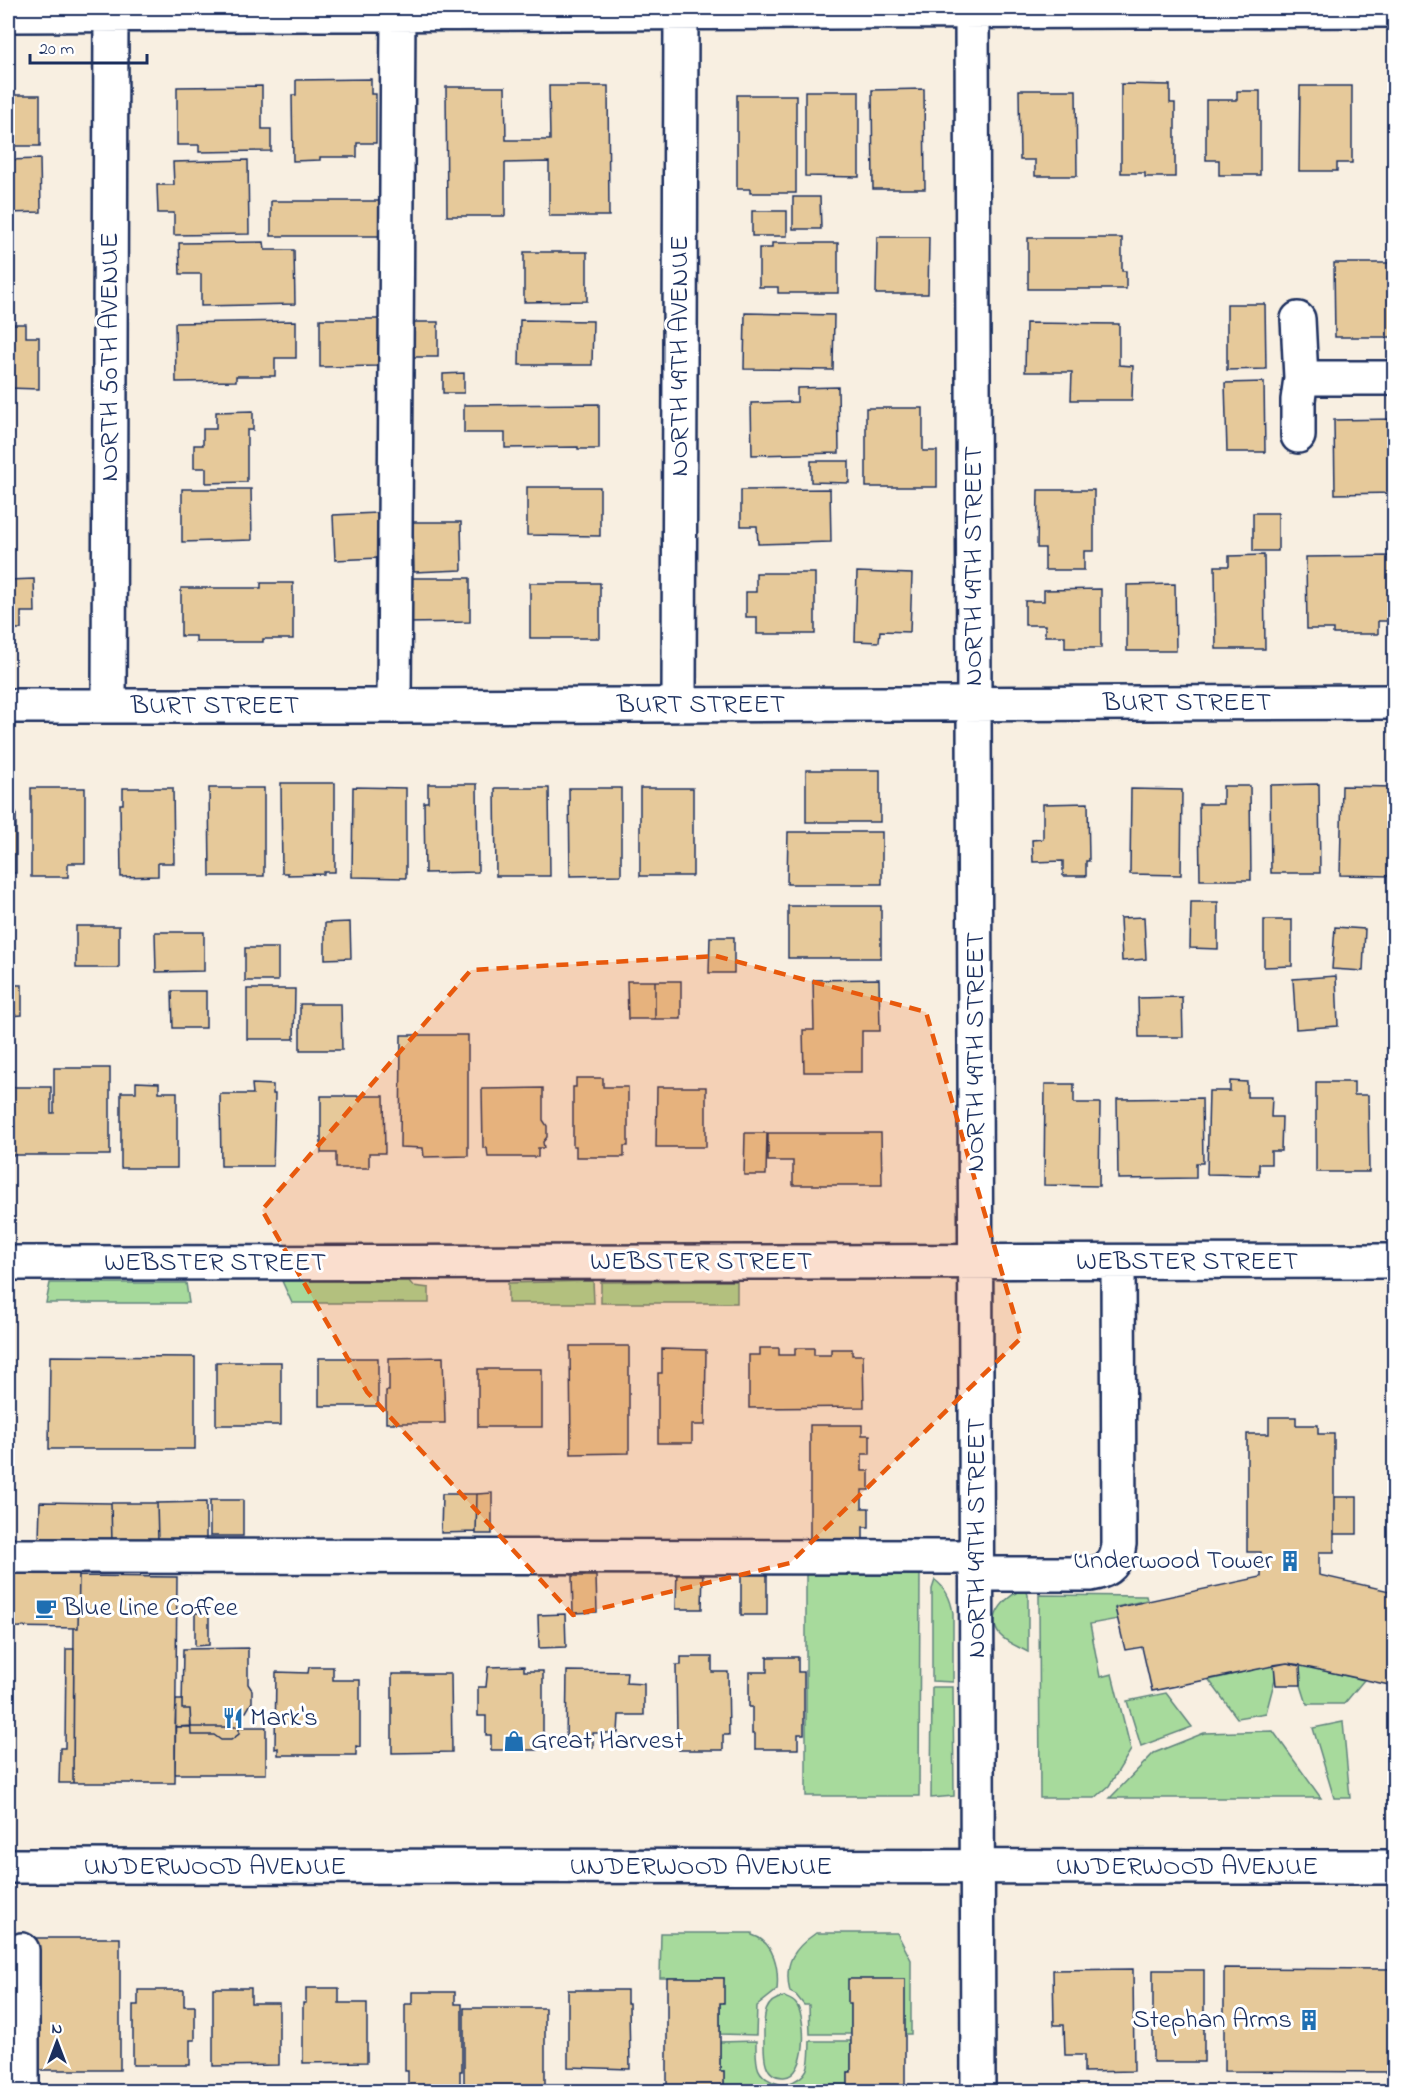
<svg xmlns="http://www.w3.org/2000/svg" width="1402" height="2099" font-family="'Indie Flower',sans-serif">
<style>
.green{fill:#a7da9c;stroke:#61847d;stroke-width:1.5}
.building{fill:#e6c99a;stroke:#1b2f5e;stroke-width:1.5}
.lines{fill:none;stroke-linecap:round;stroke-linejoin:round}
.minor-casing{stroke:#1b2f5e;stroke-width:38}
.major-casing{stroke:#1b2f5e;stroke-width:38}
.minor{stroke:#fff;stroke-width:33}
.major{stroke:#fff;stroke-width:33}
.marked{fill:#e8590c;fill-opacity:0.2;stroke:#e8590c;stroke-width:4.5;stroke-dasharray:12 8;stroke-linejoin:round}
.labels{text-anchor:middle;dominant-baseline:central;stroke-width:6;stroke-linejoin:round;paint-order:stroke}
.street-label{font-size:27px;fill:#1b2f5e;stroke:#fff}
.poi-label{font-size:27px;fill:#1b2f5e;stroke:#fff;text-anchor:start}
</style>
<rect width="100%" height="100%" fill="#f8efe1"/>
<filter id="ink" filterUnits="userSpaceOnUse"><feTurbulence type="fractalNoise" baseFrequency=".0167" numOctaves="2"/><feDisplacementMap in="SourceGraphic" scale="12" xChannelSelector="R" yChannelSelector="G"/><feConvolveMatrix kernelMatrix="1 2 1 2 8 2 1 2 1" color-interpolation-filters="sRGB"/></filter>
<g filter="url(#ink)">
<path class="green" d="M282,1281h127l4,5 16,2v15h-137z
M593,1281l1,22h-86v-20z
M737,1281v22h-136v-21z
M50,1283h136l3,20h-143z
M806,1572h114l-1,224h-113z
M935,1580c11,8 16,20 18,33v69l-21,-1v-92z
M1026,1589l2,6v57c-9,-5 -21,-9 -28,-17 -16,-18 9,-43 26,-46z
M1039,1595l107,1 1,4 -31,7 2,12 -28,5 10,53 12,-3 19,76 -22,36 -14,12h-55z
M1274,1665l1,14 -9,34 -29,5 -28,-38z
M1300,1665l64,15 -20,24h-37l-6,-19z
M932,1687h21l1,109 -23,2z
M1166,1693l26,34 -51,19 -14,-45z
M1343,1722l7,76h-16l-21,-70z
M1273,1731l48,67h-211l44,-45 50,-20z
M661,1933h91v2c23,7 27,34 25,55l-20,16 -1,29 -36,-1v-31l4,-25h-64z
M816,1933h81l14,27v74h-6l-54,-30v30h-41l-1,-29h-5l-8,-10 -6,-3c-7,-29 4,-44 26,-59z
M784,1997c5,2 9,3 12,7 11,14 12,72 -12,73 -22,1 -20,-25 -20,-40 0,-17 -2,-37 20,-40z
M756,2041c0,22 -2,36 23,43v7h-55v-20h-4v-29z
M810,2041h41v31h-3v19l-61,1v-8c25,-8 22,-21 23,-43z"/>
<path class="building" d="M371,79v15h5v49h-19v14h-37v3l-27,1 -1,-66h4v-15z
M1121,84l49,1v18h5v74h-30v-4h-24z
M262,86v43h9v22l-72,1v-7h-22v-58z
M549,86h59l1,130h-60v-54l-44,1v53h-58l-1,-129h59l1,53h44z
M1300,86h52v77h-15v8h-38z
M1390,86h4v75h-5z
M924,89l1,100h-52l-1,-99z
M1019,90h57l1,86h-42v-16h-15z
M805,91h54v86l-54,-1z
M1237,91h23v84h-41v-15h-13v-60h31z
M8,95h32v51h-32z
M737,95h59v98h-46v-4h-13z
M40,159l1,53 -33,1v-53z
M248,160l1,74 -75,1v-22h-16l-1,-28h17l-1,-23z
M793,197h27l1,32h-28z
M271,201h108v35h-108z
M752,211h35v25h-35z
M877,237h52l-1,57h-52z
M1028,238h94v33h4v18h-98z
M264,242l1,8h29l1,54 -94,2v-32h-21l-1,-31z
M772,243h66v50h-60v-6h-19v-39h13z
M524,252h63v49l-63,1z
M1334,263h60v74h-59z
M1227,304h38l1,65 -39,1z
M745,313l89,2 -1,55 -89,-1z
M320,319h60v47l-60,1z
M520,320l73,1 -1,44h-73z
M296,321v37h-21v18h-39v5l-60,1 -1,-59z
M414,322h24v35h-24z
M1026,323l93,1v41l14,1 -1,34h-61l1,-28h-47z
M8,324h18v13h13v52l-31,-1z
M464,373v20h-21v-19z
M1264,382l1,70h-38l-2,-69z
M838,387l1,66 -87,2 -1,-52 46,-1v-14z
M599,404v45h-21v-2l-73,1v-15h-41v-28z
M866,408h57v43h14v36h-71z
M253,411v19h-6v52l-41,1v-15h-12v-23h9v-16h13v-17z
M1394,419v74l-59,1 -1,-74z
M811,461h38v22l-38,-1z
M527,487h73v49l-73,-1z
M182,489h69l1,51 -70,2z
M830,489l1,53 -73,2 -1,-18h-16v-36z
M1038,490h56v61h-10v19h-39v-22h-8z
M377,513l2,45 -44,2 -2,-45z
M1253,513h25v38h-25z
M413,522h48l1,48 -48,2z
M1264,555l1,94h-49l-1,-83h14v-10z
M1394,556v65h-16v13h-45v-5h-26l-1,-72z
M857,572l55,2 -2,58 -30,-1 -1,11 -24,-1z
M756,573h59v61h-58v-17h-11v-25h10z
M407,578h63v44l-63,1z
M34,579l1,33h-14v17h-13v-49z
M261,583h32v56h-30v3h-67v-6h-15v-48h80z
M530,583h70v55h-70z
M1175,584l1,67h-49v-66z
M1101,589v59h-36v-12h-20v-11h-20v-24h19v-11z
M806,770h74v52h-74z
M281,783h54v89h-11v2l-36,1v-2h-6z
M428,784h49l1,88 -53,1 -1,-71h4z
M1319,784l1,89h-49l-1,-88z
M1223,786h27l1,94h-51l-1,-76h24z
M1342,786l51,1 -1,89 -52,-1z
M353,787l53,1v90l-54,-1z
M31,788h54v75h-17v14h-37z
M123,788h50l1,75h-16v13l-37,1 -1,-73h3z
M209,788h55v88h-54z
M495,788h54l1,88h-54z
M569,788h52v87l-51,1z
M640,788h53v88h-53z
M1131,789l51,1 -1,85 -51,-1z
M8,798h5l-1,14h4v61h-8z
M1088,803l1,58h-3v15h-23v-15l-30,1 -1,-22 11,-1v-35z
M788,832h94v52h-95z
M1191,902h27v47l-28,-1z
M788,906h93v52h-93z
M1144,917l2,42 -24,2 -2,-43z
M1264,920h28v46l-28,1z
M350,922l1,36 -26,1v-36z
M76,926h43v42h-43z
M1335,927l30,2 -2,42 -31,-2z
M155,932h49v39l-48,1z
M710,937h24v36h-25z
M245,948h33v33h-33z
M1336,976l2,50 -42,3 -3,-50z
M879,979l1,52h-18v41h-58l-1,-42h11l-1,-50z
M627,981h28v38h-27z
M655,981h26v38h-26z
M1392,982h2v40h-2z
M8,985h14v30l-14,1z
M247,989h48l-1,50h-47z
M172,991h34v37h-33z
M1182,997l1,40h-44l-1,-39z
M300,1004h41l1,46h-42z
M401,1035h67v121l-44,1 -1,-9 -23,-1z
M54,1068h56v87h-102v-68h43v26h3z
M576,1078h27v9h25v59h-4v11h-48v-11h-3v-59h3z
M1230,1081l17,1v15h25l-1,20h11l-1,34h-10v13h-12v11l-52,-1 2,-83h21z
M136,1082l23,1v9h18v76h-56v-76h15z
M1316,1082h38v13h14l1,77h-53z
M252,1084l21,1v9h2l-2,72h-52l-1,-72h33z
M1045,1084h29v19h26l-1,83 -55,-1z
M657,1087h49v60h-50z
M543,1088v32l4,6v11l-4,5 1,6h-6v9h-50l-1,-9h-4l-1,-59z
M321,1096h63l1,57h-16v15h-33v-15h-15z
M1202,1098l1,65h-7v15l-78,1 -1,-80z
M745,1133h22l-1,42h-22z
M768,1133h113l1,52h-89v-24h-25z
M570,1346h59v107l-58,1z
M760,1348h19v7h16v-7h19v7h17v-6h21v6h11l1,52 -115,1v-53h11z
M662,1349l44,1 -1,75h-13v18h-34v-70h4z
M50,1356l145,1v92h-146z
M443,1357l2,66h-59v-32h3v-33z
M319,1358h59v48h-59z
M216,1362h65v63h-65z
M478,1369h64v58h-64z
M1269,1417h27v8h22v9h16v118h-15v23l75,17v94l-107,-23 -135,28 -10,-44 -17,3 -10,-42 146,-31v-25h-14v-118h22z
M810,1425h52v10h8v19h-8v17h7v19h-7v18h7v19h-6v14h-53z
M492,1493v41h-16l1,-40z
M442,1494h35l-1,38 -35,1z
M1334,1497h23v37h-23z
M210,1500h33v36h-33z
M40,1502l71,1 1,40 -73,-2z
M206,1502v39h-48l-1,-38z
M111,1503h46l1,38 -46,2z
M677,1569h26l-1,40h-26z
M8,1570l71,1 -1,57 -70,-1z
M741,1574h26v41h-26z
M79,1576l98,1 -2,206h-102l1,-155h4z
M572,1576h24l1,36 -24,1z
M195,1613h14v32l-14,1z
M565,1614l1,33 -27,1 -1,-33z
M248,1648v36l4,6v12l-6,10h-7v22l-8,6h-10l-7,-5h-23l-1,-26h-8l1,-60z
M66,1649h8l-1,134h-14l1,-35h5z
M681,1657h31v15h16l1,63h-6v15h-44v-16h-2l-1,-69h5z
M767,1657h31v15h6v62h-6v15h-43v-15h-3v-27h-3v-35h18z
M1287,1663l13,2 1,20h-25l-2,-20z
M524,1666v5h19v64h-6v15h-46v-15h-5v-19h-8v-29h8l2,-20z
M309,1667h24v13h27v67l-4,-1v9h-78v-7l-3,1 1,-77 32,1z
M567,1671l60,1 -1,11 18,1v31h-25l-1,18h-25v14h-27z
M392,1674h59l1,78 -60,1z
M176,1700h6v9h8l1,17 -16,1z
M175,1727h91v47h-91z
M31,1938h89v132h-88z
M1224,1968l170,1v103l-170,-1z
M1133,1969l1,102 -50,1v-17h-19l-1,-30h-10l-1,-55z
M1153,1970h51v92h-51z
M667,1978h57v25h-4v68h4v21h-57z
M848,1979h57v113h-57v-20h3v-68h-3z
M213,1988h38v15h28v62l-66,1z
M306,1988h33v15h28v59l-64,1v-60h3z
M138,1990h46v16h11v34h-5v25h-57v-60h5z
M568,1990h59v13h2l1,66 -62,-2z
M412,1992h43v12h7v67h-2v17h-12v4h-36v-4h-4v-17h-3v-67h7z
M464,2008h81v84h-81z"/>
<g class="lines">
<defs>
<path id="minor" d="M972,12l6,2080
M8,15l1386,-5
M1298,319l3,59h93
M1298,436v-36l3,-22
M679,705l2,-697
M8,706h386l1000,-4
M109,706l2,-698
M394,706l4,-698
M8,1263l1386,-2
M8,1556l968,1
M976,1574h115c19,-3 26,-12 28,-30l-1,-282
M22,2092v-142"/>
<path id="major" d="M8,1866l1386,1"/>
</defs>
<use href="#minor" class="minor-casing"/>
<use href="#major" class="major-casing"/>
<use href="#minor" class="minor"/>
<use href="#major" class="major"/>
</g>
</g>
<path class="marked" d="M716,956l210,56 95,326 -231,225 -217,52 -206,-223 -105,-182 209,-240z"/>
<defs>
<symbol id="building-bare" viewBox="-9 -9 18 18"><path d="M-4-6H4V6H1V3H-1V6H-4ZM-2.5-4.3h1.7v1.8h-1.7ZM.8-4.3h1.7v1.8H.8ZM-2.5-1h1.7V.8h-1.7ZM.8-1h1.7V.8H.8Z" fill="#1f6fb2" stroke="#fff" stroke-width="2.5" paint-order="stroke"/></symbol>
<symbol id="cafe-bare" viewBox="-9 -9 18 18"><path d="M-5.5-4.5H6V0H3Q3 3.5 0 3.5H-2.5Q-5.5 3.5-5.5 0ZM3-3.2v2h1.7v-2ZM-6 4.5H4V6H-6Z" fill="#1f6fb2" stroke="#fff" stroke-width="2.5" paint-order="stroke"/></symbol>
<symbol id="restaurant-bare" viewBox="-9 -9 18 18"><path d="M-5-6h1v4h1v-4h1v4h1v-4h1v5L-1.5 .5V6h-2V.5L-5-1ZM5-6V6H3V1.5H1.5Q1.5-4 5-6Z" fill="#1f6fb2" stroke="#fff" stroke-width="2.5" paint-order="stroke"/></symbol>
<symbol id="shop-bare" viewBox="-9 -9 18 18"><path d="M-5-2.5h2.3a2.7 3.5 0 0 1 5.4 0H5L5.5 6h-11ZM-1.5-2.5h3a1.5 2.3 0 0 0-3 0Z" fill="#1f6fb2" stroke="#fff" stroke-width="2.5" paint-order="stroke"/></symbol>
</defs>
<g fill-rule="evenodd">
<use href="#building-bare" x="1275" y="1546" width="30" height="30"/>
<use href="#cafe-bare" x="31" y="1593" width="30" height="30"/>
<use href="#restaurant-bare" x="218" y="1703" width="30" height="30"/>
<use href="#shop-bare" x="499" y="1726" width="30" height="30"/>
<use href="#building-bare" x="1294" y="2005" width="30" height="30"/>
</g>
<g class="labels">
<g class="street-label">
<text transform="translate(680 356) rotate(-90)">NORTH 49TH AVENUE</text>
<text transform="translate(110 357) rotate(-90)">NORTH 50TH AVENUE</text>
<text transform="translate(974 566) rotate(-90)">NORTH 49TH STREET</text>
<text x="1187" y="703">BURT STREET</text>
<text x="701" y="705">BURT STREET</text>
<text x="215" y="706">BURT STREET</text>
<text transform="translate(976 1052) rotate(-90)">NORTH 49TH STREET</text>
<text x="701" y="1262">WEBSTER STREET</text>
<text x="1187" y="1262">WEBSTER STREET</text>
<text x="215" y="1263">WEBSTER STREET</text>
<text transform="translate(977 1538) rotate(-90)">NORTH 49TH STREET</text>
<text x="215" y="1867">UNDERWOOD AVENUE</text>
<text x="701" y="1867">UNDERWOOD AVENUE</text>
<text x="1187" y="1867">UNDERWOOD AVENUE</text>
</g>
<g class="poi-label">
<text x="1273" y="1561" text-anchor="end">Underwood Tower</text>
<text x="63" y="1608">Blue Line Coffee</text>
<text x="250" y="1718">Mark's</text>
<text x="531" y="1741">Great Harvest</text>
<text x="1292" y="2020" text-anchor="end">Stephan Arms</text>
</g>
</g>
<rect width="1402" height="2099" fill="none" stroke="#fff" stroke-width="30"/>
<rect x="15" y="15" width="1372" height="2069" fill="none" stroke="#1b2f5e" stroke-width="2" filter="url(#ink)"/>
<g transform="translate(57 2042)" stroke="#ffffff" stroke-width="4.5" paint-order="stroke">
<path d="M0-4.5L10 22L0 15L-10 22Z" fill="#1b2f5e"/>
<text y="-9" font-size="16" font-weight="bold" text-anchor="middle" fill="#1b2f5e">N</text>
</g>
<path d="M30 54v9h117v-9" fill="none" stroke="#1b2f5e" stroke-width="3"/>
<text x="39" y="54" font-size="18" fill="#1b2f5e" stroke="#ffffff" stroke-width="4.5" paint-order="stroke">20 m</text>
</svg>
